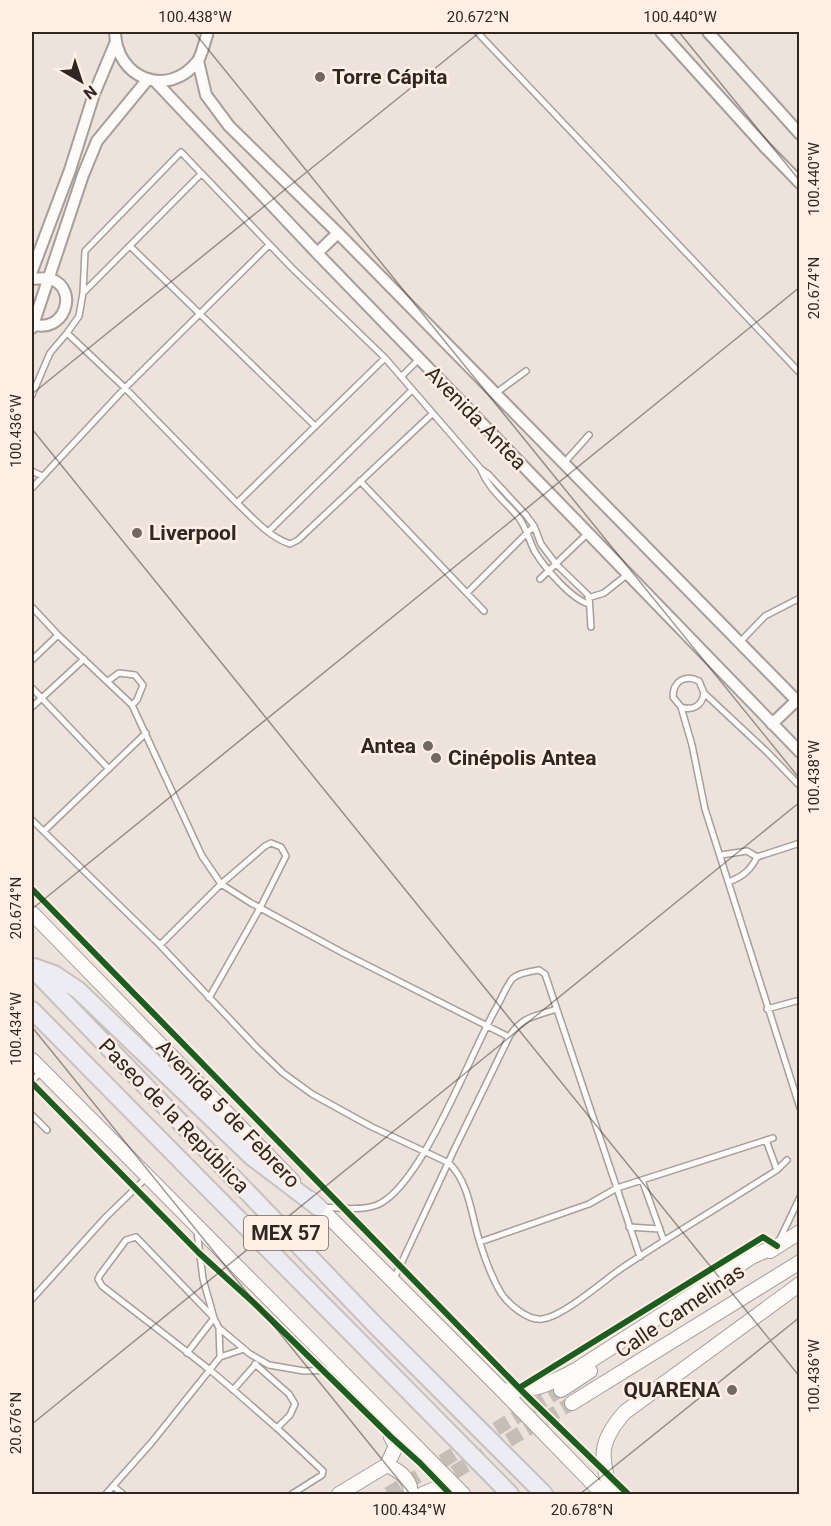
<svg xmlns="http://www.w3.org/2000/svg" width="831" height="1526" font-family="Roboto,sans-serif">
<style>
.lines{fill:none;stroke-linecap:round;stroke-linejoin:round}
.secondary-tunnel{stroke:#c7bdb7;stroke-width:14;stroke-dasharray:14 7;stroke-linecap:butt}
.service-casing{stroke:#a69e99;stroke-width:8}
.minor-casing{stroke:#a69e99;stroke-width:14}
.secondary-casing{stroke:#a69e99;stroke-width:16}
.trunk-casing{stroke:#c7c1be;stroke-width:20}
.service{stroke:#fcfbfa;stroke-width:5}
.minor{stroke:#fcfbfa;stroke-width:10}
.secondary{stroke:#fcfbfa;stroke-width:14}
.trunk{stroke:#ececf2;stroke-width:16}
.cycleway-casing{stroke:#ffefe5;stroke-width:10}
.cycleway{stroke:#1b5e20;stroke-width:6}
.ticks{fill:none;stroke:#2e2722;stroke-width:1.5;stroke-opacity:0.45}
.poi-dot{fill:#716863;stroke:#ffefe5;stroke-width:2}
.labels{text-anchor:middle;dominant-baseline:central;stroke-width:5;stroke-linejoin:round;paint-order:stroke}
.shield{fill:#ffefe5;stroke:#6d635c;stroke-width:1.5}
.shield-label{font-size:20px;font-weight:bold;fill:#2e2722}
.poi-label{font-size:21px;font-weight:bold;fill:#2e2722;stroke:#ffefe5;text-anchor:start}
.street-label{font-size:21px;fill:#2e2722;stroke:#ffefe5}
.neatline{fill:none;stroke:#2e2722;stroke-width:2}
.ticks-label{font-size:15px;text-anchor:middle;fill:#2e2722}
</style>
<rect width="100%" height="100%" fill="#ede2dc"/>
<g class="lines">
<path class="secondary-tunnel" d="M436,1483l136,-80
M388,1494l173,-104"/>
<defs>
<path id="service" d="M477,32l323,341
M181,152l111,116 93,90 -148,145 -112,-115 -58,-55 12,-17 4,-23 2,-42z
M130,246l185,180
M83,293l118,-119
M385,358l96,111 7,5 38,41 8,11 7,18 15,20 33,32 2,31
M401,377l18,-18
M496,393l30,-22
M32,395l18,-42 17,-20
M564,463l25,-28
M481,470c8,20 25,32 38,48 8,11 10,23 16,34 10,16 36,47 54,52
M32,471l10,5
M360,481l124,130
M32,488l93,-100 144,-143
M237,503c16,15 32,34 53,41l8,-4 134,-126
M268,532l144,-142
M540,579l47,-45
M467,593l67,-67
M588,598l16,-5 24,-19
M32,607l26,28 74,70 70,151 19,28 30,19 92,50 166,84
M739,643l26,-27 35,-18
M32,660l26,-25
M108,681l11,-8 16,2 8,10 -6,15 -5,5
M32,688l77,81
M704,693c-2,13 -11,18 -23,14l-8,-10c0,-16 12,-23 26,-16l5,12 63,59 33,34
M32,707l52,-48
M681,707l11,38 13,64 95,299
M32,820l128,125 97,103 26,25 29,21 58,32 79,37c21,21 22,52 31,80 5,16 12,35 21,50 7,11 27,28 41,26 21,-2 61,-38 80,-51 51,-34 104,-65 155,-98l10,-10
M44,831l102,-98
M721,855l26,-4 10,6
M729,882c14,-6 21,-11 28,-25l43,-14
M160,945l61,-61 44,-38 6,-3 10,4 5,9 -26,52 -51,90
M767,1009l33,-9
M32,1081l9,-9
M32,1115l15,15
M766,1140l11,30
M642,1180l22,61
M322,1207c17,1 38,4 55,-2 44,-18 93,-150 118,-195 5,-8 12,-26 18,-32 6,-5 19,-7 26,-8l6,4 95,283
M629,1227l31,2
M197,1231l6,48 11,39 5,10 31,26 19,11 35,6 32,-1
M779,1241l21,-44
M480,1242l109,-38 28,-16 156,-50
M393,1281l62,-133 54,-111c13,-21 25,-20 47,-28
M32,1299l73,-81 42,-41
M219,1328l1,29
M187,1353l27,-35 -78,-81 -10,3 -26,35 -2,4 4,7c36,28 73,56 109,85 22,18 44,38 66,57
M255,1364l34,30 6,10 -5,11 -13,13 46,43 -1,4 -30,19
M233,1390l23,-26
M113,1486l10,8
M106,1494l46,-52 68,-85 24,-8"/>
<path id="minor" d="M115,32c1,46 52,67 82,30 5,-6 7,-19 10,-27l-1,-3
M661,32l103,114 36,37
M708,32l92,102
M198,61l8,34 23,31 109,107 462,471
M155,81l162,172 483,499
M317,253l21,-20
M32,271l38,-101 24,-76 21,-50
M32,279c6,0 13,-2 19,0 29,11 13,56 -19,45
M32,328l51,-153 14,-34 51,-62
M772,724l24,-23"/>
<path id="secondary" d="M32,913l261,268
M32,1060l431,434
M311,1199l191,191 101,104
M770,1251l30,-19
M502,1390c32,3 46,-6 74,-20l177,-114 24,-10
M561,1390l29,-19
M572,1403l228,-141
M387,1465c13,6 24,14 24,29
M339,1494l48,-29 9,-19 -5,-9 -2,-16
M423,1494l28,-12
M612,1494c-12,-36 -14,-52 13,-82l175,-128"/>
<path id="trunk" d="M34,967l20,7 24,16 174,167 66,50
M32,968l345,359 167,167
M32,1010l478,484"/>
</defs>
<use href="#service" class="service-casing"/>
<use href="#minor" class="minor-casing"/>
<use href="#secondary" class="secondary-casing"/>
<use href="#trunk" class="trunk-casing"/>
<use href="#service" class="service"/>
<use href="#minor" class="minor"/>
<use href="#secondary" class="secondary"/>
<use href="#trunk" class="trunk"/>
<defs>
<path id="cycleway" d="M32,889l491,503 105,102
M32,1083l167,170 55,50 137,134 29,26 30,31
M519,1388l244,-151 14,9"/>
</defs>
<use href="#cycleway" class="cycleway-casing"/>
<use href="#cycleway" class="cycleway"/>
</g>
<path class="ticks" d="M194,32l606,747M679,32l121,149M32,394l448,-362M32,429l768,948M32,909l768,-622M32,1027l378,467M32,1424l768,-622M580,1494l220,-177"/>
<g class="poi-dot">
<circle cx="320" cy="77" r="6"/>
<circle cx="137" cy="533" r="6"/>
<circle cx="428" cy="746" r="6"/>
<circle cx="436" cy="758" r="6"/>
<circle cx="732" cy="1390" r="6"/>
</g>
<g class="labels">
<rect class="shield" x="244" y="1216" width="84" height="34" rx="4.5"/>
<g class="shield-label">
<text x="286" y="1233">MEX 57</text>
</g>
<g class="poi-label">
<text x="332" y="77">Torre Cápita</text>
<text x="149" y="533">Liverpool</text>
<text x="416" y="746" text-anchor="end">Antea</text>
<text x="448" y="758">Cinépolis Antea</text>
<text x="720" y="1390" text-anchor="end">QUARENA</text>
</g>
<g class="street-label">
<text transform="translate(476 418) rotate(46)">Avenida Antea</text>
<text transform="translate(228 1114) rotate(46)">Avenida 5 de Febrero</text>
<text transform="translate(174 1116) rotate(46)">Paseo de la República</text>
<text transform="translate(680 1311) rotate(-34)">Calle Camelinas</text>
</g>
</g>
<rect width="831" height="1526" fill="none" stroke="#ffefe5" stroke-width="66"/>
<g transform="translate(81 81) rotate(141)" stroke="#ffefe5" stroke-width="4.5" paint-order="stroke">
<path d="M0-4.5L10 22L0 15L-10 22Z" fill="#2e2722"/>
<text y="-9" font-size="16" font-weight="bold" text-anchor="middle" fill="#2e2722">N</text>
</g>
<rect x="33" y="33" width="765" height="1460" class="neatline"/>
<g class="ticks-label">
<text x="195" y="22">100.438°W</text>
<text x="478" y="22">20.672°N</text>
<text x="680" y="22">100.440°W</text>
<text transform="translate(814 179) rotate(-90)" y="5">100.440°W</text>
<text transform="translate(814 288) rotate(-90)" y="5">20.674°N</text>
<text transform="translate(16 431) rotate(-90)" y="5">100.436°W</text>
<text transform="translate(814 777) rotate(-90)" y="5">100.438°W</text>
<text transform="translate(16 908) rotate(-90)" y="5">20.674°N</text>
<text transform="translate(16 1029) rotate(-90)" y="5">100.434°W</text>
<text transform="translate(814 1376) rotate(-90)" y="5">100.436°W</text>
<text transform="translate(16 1423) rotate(-90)" y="5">20.676°N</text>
<text x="409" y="1515">100.434°W</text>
<text x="582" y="1515">20.678°N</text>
</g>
</svg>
